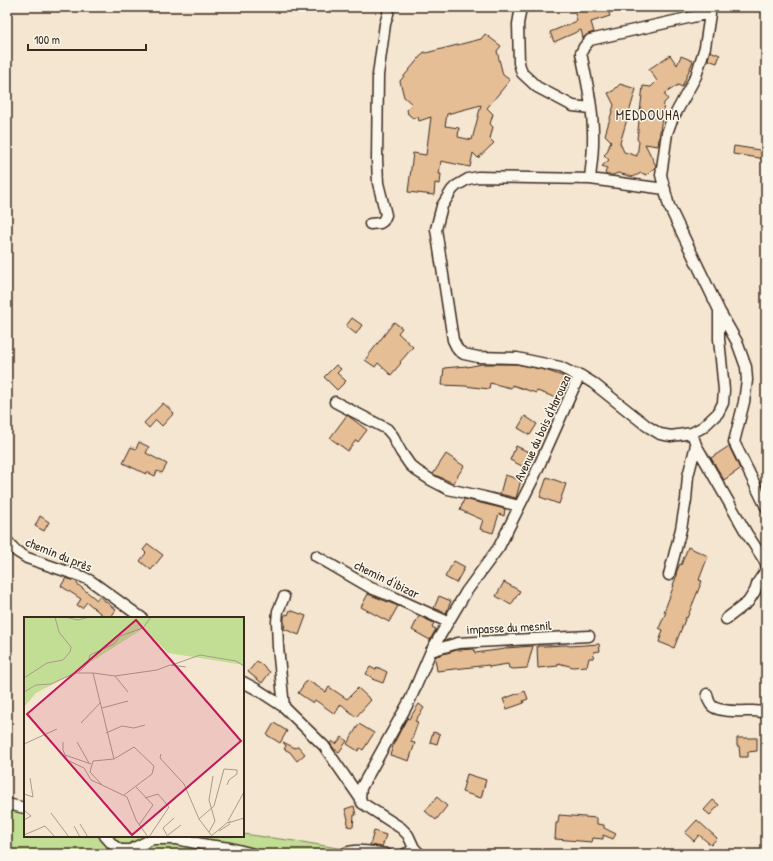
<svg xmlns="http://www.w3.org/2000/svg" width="773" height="861" font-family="'Patrick Hand',sans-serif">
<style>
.green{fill:#c2dd94;stroke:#7e8459}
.building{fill:#e6be96;stroke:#3b2a1e;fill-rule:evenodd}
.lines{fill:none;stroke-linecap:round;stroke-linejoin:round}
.minor-casing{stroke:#3b2a1e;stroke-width:13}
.minor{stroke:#fbf7ec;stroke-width:10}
.labels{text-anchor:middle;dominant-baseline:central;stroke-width:3;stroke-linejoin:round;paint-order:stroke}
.street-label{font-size:13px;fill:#3b2a1e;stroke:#fbf7ec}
.neighbourhood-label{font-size:14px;letter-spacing:1px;fill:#3b2a1e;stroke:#fbf7ec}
.inset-road{fill:none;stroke:#ab9b8a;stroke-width:1}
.view{fill:#c2185b;fill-opacity:0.15;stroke:#c2185b;stroke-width:2}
.inset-edge{fill:none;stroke:#3b2a1e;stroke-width:2}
</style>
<rect width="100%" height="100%" fill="#f5e6d2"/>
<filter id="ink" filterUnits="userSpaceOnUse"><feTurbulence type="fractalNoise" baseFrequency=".025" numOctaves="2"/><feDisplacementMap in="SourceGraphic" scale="8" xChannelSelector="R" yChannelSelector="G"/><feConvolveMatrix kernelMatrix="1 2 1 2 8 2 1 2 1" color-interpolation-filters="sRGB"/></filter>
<g filter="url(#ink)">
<path class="green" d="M7,801l18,2v33h218v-2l59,8 72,12h-367z"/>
<path class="building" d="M573,7h34l3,9 -19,6 3,10 -6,2 -5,4 -2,-8 -27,12 -4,-10 27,-11z
M485,34l16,12 -4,5 6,24 7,5 -23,28 6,6 -3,10 3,3 -3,12 4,4 -16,15 -5,-5 -3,14 -29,-6 -2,13h2l-1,10 -5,-1 -1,12 -26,-3 5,-39 13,2 5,-38 -12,4 -1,-4 -5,1 -5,-4 -1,-4 5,-6 -8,-7 -4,-16 24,-29 2,1 55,-14zM481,105l-9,35 -14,-3 1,-9 -14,-2 2,-12z
M710,51l10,4 -3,8 -9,-3z
M670,55l7,10 4,-9 12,5 -11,26 -4,-2 -14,9 4,5 -4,4 -6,43 -13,-2 11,22 -9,9 -6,-2 -8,4 -15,-4 -5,2h-6l-2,-2 2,-5 -5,-2 7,-6 -5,-5 3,-3 4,-11 -6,-6 9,-30 -6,-12 5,-2 7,-7 16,5 -16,54 4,9 13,4 2,-14 -2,-3 6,-53 8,1 6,-6 -8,-12z
M734,146l32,5v8l-33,-5z
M352,318l10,7 -6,9 -10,-8z
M394,322l8,6 -4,5 15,14 -13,15 1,1 -10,12 -13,-12 -3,4 -10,-7z
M482,364h34l29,6 20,7 -8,21 -20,-7 -1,2 -24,-8 -1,3 -21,-5 -1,6 -24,-3 -23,-1 2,-17 23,-2v1z
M336,365l5,4 -4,4 9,8 -9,9 -13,-13z
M163,403l11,10 -12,13 -6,-6 -7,8 -5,-5z
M347,415l20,15 -9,12 -2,-2 -8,11 -18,-13z
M525,416l12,8 -7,11 -12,-7z
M139,442l10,5 -3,6 21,11 -5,9 -5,-2 -2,5 -8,-4 -1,2 -23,-11 8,-16 5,2z
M516,446l19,9 -7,14 -18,-9z
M729,446l11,23 -16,11 -13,-22z
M446,454l18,12 -11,17 -20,-9z
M505,475l16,5 -5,18 -16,-4z
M547,477l19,7 -7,20 -19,-7z
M464,499l41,10 -1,7 -5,-2 -6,19 -13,-4 3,-9 -23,-10z
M40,516l9,6 -5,9 -9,-5z
M148,544l15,11 -12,15 -11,-9 6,-8 -3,-3z
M688,547l20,9 -9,24 3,1 -15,37 -1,-1 -12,31 -15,-6 4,-12 -4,-2 7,-16h-2l10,-27h-1l4,-10 -1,-1v-1l4,-9 1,1z
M454,561l11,6 -9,16 -11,-6z
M66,578l12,4 -1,2 20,16 2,-4 17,14 -6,8h-4l-19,-16 -5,6 -5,-3 4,-6 -20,-13z
M504,582l16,9 -9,14 -15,-9z
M368,594l30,12 -9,16 -28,-15z
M439,596l12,5 -5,12 -12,-5z
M290,610l16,6 -7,19 -15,-6 1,-5 -1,-2v-5l2,-3 2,1z
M419,616l15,7 -2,4 4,2 -6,11 -18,-10z
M599,644l1,7 -6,1 -1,6h-4l-2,8 -14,1 -15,-4v3l-20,2 -1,-22h8l21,-1 4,1z
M533,646l-6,22 -14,1 -4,-1 -1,-4 -19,3v-2l-52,6 -2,-13 1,-2 21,-6 17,-1 1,4 30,-4 1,-1z
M257,661l13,11 -8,11 -14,-11z
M370,667l6,3 1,-3 10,5 -4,11 -11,-4 1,-1 -7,-4z
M307,680l19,12 3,-5 18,12 11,-11 13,12 -15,17 -15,-13 -6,10 -20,-14 -2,3 -15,-10z
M525,691l3,8 -5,2 1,2 -17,6 -4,-10z
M419,704l5,4 -9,13 3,1 -7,20 4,1 -6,18 -19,-6 4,-12 13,-25 2,1z
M274,723l13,8 -7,12 -13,-8z
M359,724l15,9 -11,17 -3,-2 -2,3 -11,-7z
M433,732l7,2 -3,10 -7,-2z
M342,737l5,4 -8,11 -5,-3 -4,-6 2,-2 4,3z
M737,738h20v13l-9,1v5h-8l-1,-11h-2z
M283,742l12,6 3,-2 7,8 -8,7 -7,-9 -6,-3 2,-3z
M467,774l19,6 -5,18 -19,-6z
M437,797l10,9 -11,14 -11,-9z
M713,800l6,5 -9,10 -6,-5z
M354,806l2,9h-2l-1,12 -6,-1 1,-7 -3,-10z
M559,815l38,3v6l7,1v3l12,6 -3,5 -10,-4v4l-10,-1 -1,4 -37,-3 1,-16h2z
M697,820l20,18 -6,7 -12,-10 -5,6 -9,-8z
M374,831l12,4 -4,12 -12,-2z"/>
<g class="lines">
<defs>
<path id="minor" d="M521,7l-3,17 1,39 3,10 15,14 36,19 18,2
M590,179c1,-12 3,-24 3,-37 1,-30 -6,-60 -12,-89l3,-6 6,-7 120,-27
M370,224l10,-1 3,-2 3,-6 -8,-32 -1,-24 1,-84 7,-51 3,-10 1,-7
M720,312l17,30 9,25 1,13 -3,22 -10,40 32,65
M580,375l-6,-1 -14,-7 -43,-9 -39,-1 -14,-3 -6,-4 -5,-10 -17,-111 6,-23 10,-16 4,-4 12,-7 10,-2 112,2 75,10
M335,402l52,27 6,7 2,5 6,11 9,13 7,6 14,9 17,9 36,8 35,9
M692,433l4,12 51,89 19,29
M7,541l9,10 11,7 56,19 8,4 51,37
M316,556l55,32 18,7 59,27
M669,575l12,-46 5,-29 2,-24 8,-31
M726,619l22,-17 7,-11 3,-9 8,-12
M431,651l27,-8 131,-7
M243,682l15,8 26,17 40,39 36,52
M707,694c1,5 2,9 5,12 9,7 30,5 41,5 5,0 9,1 13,2
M284,707l-6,-60 -1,-25 1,-11 6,-14
M7,804l18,4
M105,836l8,9 7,5h10l22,-11h24l31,6 23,3 24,6
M343,854c12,-6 31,-2 43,0
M405,854l3,-1 6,-5
M420,854l-6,-6 -6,-13 -7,-7 -39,-25 -2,-5 1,-10 49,-88 21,-49 35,-59 33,-45 35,-70 41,-92 5,-10 13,8 54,43 13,8 11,2 21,-3 11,-6 15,-14 5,-10 1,-13 -5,-51v-29l-50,-104 -8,-31 6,-42 4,-11 25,-46 9,-29 6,-40"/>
</defs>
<use href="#minor" class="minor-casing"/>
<use href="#minor" class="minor"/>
</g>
</g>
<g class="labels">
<g class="street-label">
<text transform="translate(542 428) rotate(-65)">Avenue du bois d'Harouza</text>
<text transform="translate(59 554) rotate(22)">chemin du près</text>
<text transform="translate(387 579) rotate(26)">chemin d'ibizar</text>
<text transform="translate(509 627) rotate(-3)">impasse du mesnil</text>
</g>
<g class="neighbourhood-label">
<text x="648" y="114">MEDDOUHA</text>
</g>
</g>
<g transform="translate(24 617)">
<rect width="220" height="220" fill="#f5e6d2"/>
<path d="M0,0h220v48l-76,-12 -24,-25 -72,46 -36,19 -12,14z" fill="#c2dd94"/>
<path class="inset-road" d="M41,0l13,3 11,-3M148,48l28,-10 36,6 8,5M55,55l9,-9 2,-8 24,-11 6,-8 23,-8 8,-11M69,56l22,3 42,-6 13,-5 16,2M91,59l13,16M0,61l23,-15 16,-3 7,-8 1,-5 -12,-15 -4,-15M0,75l12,-7 15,-1 24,-11h18l21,86 -21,2 -3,11 12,13 25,12 9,23 12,17M78,91l26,-7M57,106l20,-21M82,116l16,-7 12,2 11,-3M39,125v8l4,10 17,8 7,12 11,5M53,125l12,21M0,127l33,-15M137,137l-1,4 24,26 15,35 12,16M41,138l26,9M90,142l20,-12 20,19 -2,8 -28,21M112,170l17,18 -14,20M0,177l9,3 -3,-19M121,181l13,-4 11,13 -20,30M0,193l7,6 -7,4M27,196l18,24M175,202l15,-13 10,-37 13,1v4l-8,6 -2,5M204,204l16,-29M207,204l-3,2 16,-5M56,207l8,13M50,209l6,11M195,214l11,-7M185,215l6,-11 -6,-21 4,-24M0,218l21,-9 10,11M144,218l13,-10M144,220l-5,-9 11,-10M186,220l18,-15"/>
<path class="view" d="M112,3l105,121 -109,94 -105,-121z"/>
<rect width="220" height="220" class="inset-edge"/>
</g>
<rect width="773" height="861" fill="none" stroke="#fbf7ec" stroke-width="24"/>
<rect x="12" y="12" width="749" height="837" fill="none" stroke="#3b2a1e" stroke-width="1.5" filter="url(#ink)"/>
<path d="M28 44v6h118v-6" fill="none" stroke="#3b2a1e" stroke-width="2"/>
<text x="34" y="44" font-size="12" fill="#3b2a1e" stroke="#fbf7ec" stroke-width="3" paint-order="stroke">100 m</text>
</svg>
